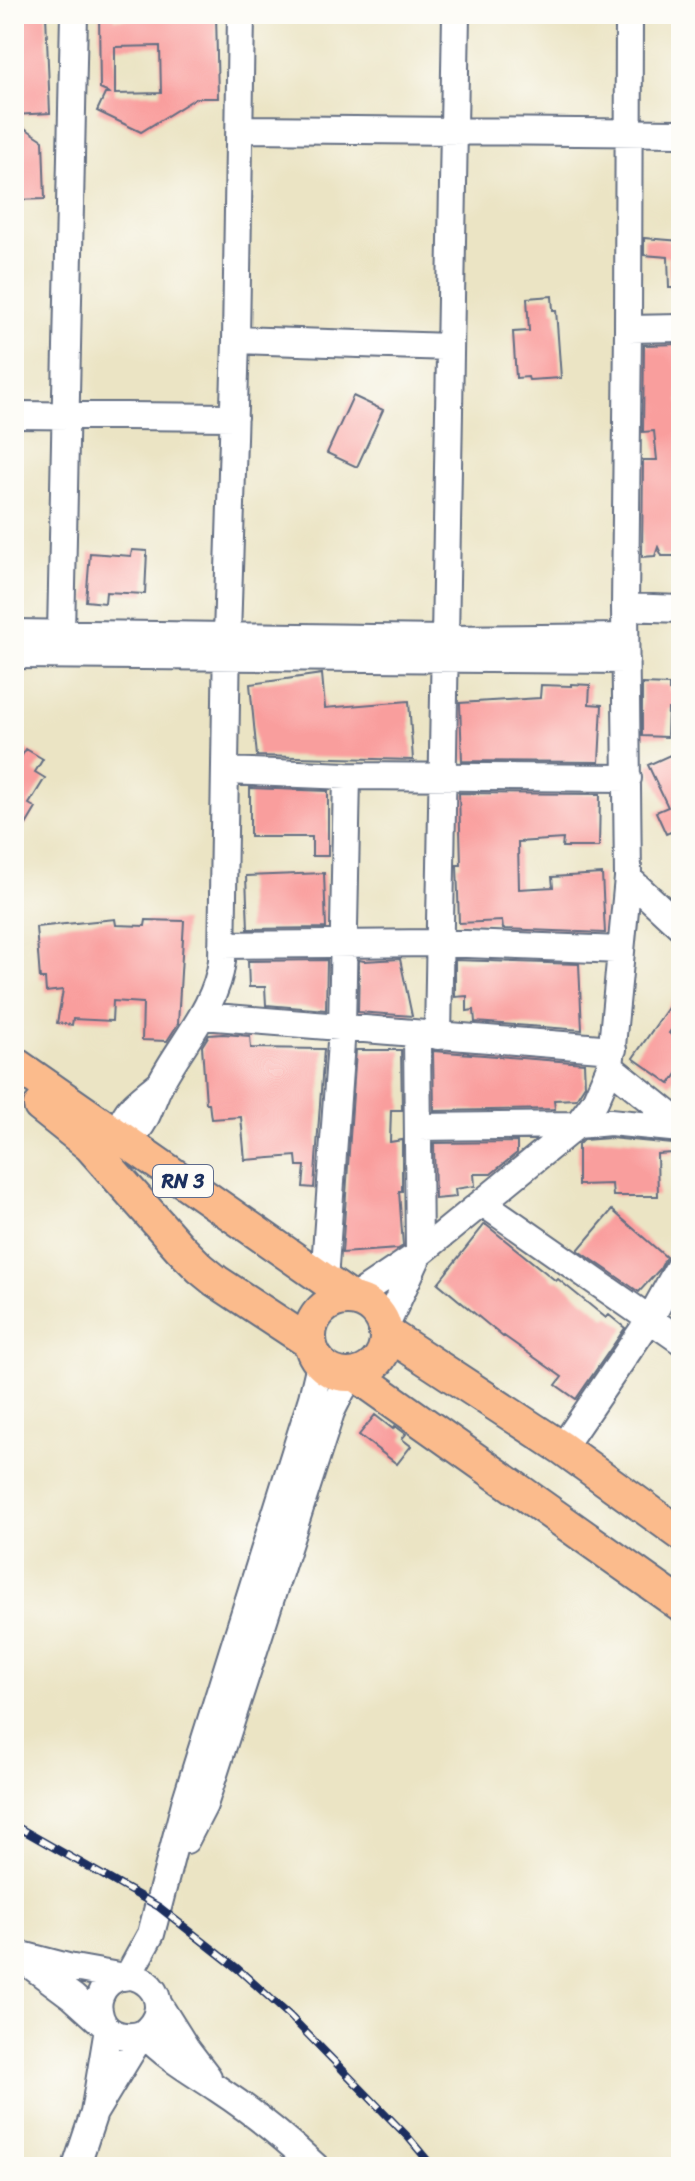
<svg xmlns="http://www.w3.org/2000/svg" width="695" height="2181" font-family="Sriracha,sans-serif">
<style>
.building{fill:#f99e9d;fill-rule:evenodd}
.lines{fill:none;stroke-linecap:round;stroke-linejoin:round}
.minor-casing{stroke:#646e82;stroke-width:30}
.major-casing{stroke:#646e82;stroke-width:36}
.minor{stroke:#fff;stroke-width:26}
.major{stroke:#fbbb8c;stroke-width:32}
.rail-casing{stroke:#1b2f5e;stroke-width:8}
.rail{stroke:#fdfcf7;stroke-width:5;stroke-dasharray:15;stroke-linecap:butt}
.labels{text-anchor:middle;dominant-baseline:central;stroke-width:6;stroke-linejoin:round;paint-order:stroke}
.shield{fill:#fdfcf7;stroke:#5f6c8c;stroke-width:2}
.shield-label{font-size:20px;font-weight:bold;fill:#1b2f5e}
</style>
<rect width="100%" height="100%" fill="#fdfcf7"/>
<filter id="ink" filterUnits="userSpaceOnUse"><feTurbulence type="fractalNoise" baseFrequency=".0125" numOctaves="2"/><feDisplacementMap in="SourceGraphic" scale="16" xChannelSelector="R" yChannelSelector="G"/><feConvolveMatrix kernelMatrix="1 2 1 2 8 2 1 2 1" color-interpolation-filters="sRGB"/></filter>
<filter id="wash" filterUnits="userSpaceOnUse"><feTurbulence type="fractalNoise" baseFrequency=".006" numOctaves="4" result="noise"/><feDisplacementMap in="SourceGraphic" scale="32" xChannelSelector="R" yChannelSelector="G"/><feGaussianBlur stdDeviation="1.8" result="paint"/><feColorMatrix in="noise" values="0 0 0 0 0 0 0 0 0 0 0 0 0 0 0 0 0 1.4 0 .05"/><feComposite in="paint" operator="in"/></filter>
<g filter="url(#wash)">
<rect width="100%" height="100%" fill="#ebe4c4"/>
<g id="blocks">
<path class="building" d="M14,14h32l4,99 -36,2z
M99,14h16v5l44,-1v-4h57l2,84h-22l-55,34 -44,-21 8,-17h6l-11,-5zM160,46l1,47 -46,1v-47z
M14,121l29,19 2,59 -31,1z
M644,238l37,3v47h-12l-1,-31 -24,-2z
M552,296l1,14h3l5,68 -32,2 -1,-3 -12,1 -3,-46 16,-1 -2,-33z
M681,344v29h-3l1,30h2v153h-19l-4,-9 -3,9 -13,1 1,-97h14l-3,-29 -11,1 1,-87z
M353,396l30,14 -26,57 -30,-14z
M132,550l15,1 -2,43 -39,-2 -1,11 -19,-2 4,-48 41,3z
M322,674l3,34 84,-7 4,59 -156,-4 -7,-72z
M571,684l19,1 -1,19 13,1 -3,57 -137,-1 -2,-58 80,-5 1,-13 30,1z
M642,684l27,1v6l12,-2v19l-13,1 -1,28 -25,-1z
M26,749l17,10 -8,13 10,6 -16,26 7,4 -10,17 -7,-4 -5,9v-62z
M681,750v85l-3,-6 -12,5 -10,-22 12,-5 -20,-42z
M250,788l78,3v65h-16v-19h-62z
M459,793l141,1 -1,53h-37l1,-8 -45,3 1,47 34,-2 -1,-10 50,-3 3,59 -102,-4 -1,-8 -43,2 -2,-58h4z
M324,873l2,55 -78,1 -2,-53z
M115,919l1,6 29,1 1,-6 38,1 -6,103 -11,17 -25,-1 1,-37 -30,-2 -1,20 -39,-2 -1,6 -15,-2 6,-33 -17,2 -1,-13h-5l-4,-52z
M400,959l12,57 -54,-4 1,-52 5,1z
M327,960l-1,50 -60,-5 -1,-18h-16l-1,-26z
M455,960l124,4 3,66 -107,-8 -1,-12 -7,1v-15l-12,1z
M681,989v27l-12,17 12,9v26l-11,16 -37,-26z
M223,1034l27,2 1,12 73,1 -10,139 -11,-1 2,-21h-8l-1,-10 -51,4 -4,-43 -30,2 -2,-16h-3l-4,-57 7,-11z
M356,1050h45l1,60h-11l-1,32 12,-2v51h-3l4,55 -5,3 -56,4z
M433,1051l151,12 1,22 -9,14 -22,1 1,9 -121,2z
M610,1138l63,6v9l-16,1 1,42h-45l-1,-12 -34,1v-40l5,-5z
M517,1142v11l-26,21h-17l1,12 -20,3 1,8 -21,2 -1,-56z
M612,1210l54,47 -6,12 -21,23 -61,-42z
M485,1224l71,57 2,-2 48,39 3,-3 16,13 -49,71 -20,-14 6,-8 -58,-41 -1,1 -65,-54z
M375,1415l18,14 2,-3 11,8 -4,5 9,7 -14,18 -38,-29z"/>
</g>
</g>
<g filter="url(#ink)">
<use href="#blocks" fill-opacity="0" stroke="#646e82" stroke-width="2"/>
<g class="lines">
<defs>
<path id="minor" d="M240,129l441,4
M628,329l53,-1
M236,340l214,7
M14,415l220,2
M625,607l56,2
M14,633l431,6 180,-2
M61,633l13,-619
M14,655l612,5
M226,771l121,5 281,2
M628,878l53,49
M222,945l217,-2 182,7
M203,1016l410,33
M438,1036l18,-1022
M610,1067l71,57
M160,1083c-17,15 -43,29 -39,54 9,-2 16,-5 21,-13 8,-12 11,-27 18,-40 21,-41 56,-76 62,-123l5,-325 9,-296 5,-326
M418,1127l159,-2 18,-24 15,-34 18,-189 -3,-271 3,-278 1,-315
M483,1203l198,138
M324,1280l18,-252 5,-252
M352,1299l67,-45 158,-129 33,-3 71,7
M385,1328l34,-74 -2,-220
M562,1448l88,-129 31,-56
M186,1840l18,-35 127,-393 11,-22 11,-15
M14,1953l59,44 30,27
M26,1956l42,11 56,10
M128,1976l23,-42 34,-131 127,-405 8,-34
M159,2005l27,43 22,29
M143,2033c24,25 48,38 75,56 35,23 67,49 98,78
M94,2113l48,-79c42,-32 -9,-80 -37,-47 -5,7 -8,15 -6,24 3,22 23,29 43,23
M76,2167l18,-54 14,-84"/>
<path id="major" d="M14,1063l338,236
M40,1106l50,40 91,103 19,19 16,13 94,62
M310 1337a38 38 0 1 1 76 0a38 38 0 1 1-76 0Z
M385,1332l177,116 119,86
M356,1375l325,230"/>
</defs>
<use href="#minor" class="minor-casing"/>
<use href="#major" class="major-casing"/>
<use href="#minor" class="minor"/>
<use href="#major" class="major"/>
<defs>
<path id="rail" d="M14,1825l145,82 79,62 52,47 118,121 25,30"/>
</defs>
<use href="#rail" class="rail-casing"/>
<use href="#rail" class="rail"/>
</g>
</g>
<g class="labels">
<rect class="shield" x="153" y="1165" width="60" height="32" rx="6"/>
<g class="shield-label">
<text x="183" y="1181">RN 3</text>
</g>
</g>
<rect width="695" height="2181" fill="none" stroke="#fdfcf7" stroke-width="48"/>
</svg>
